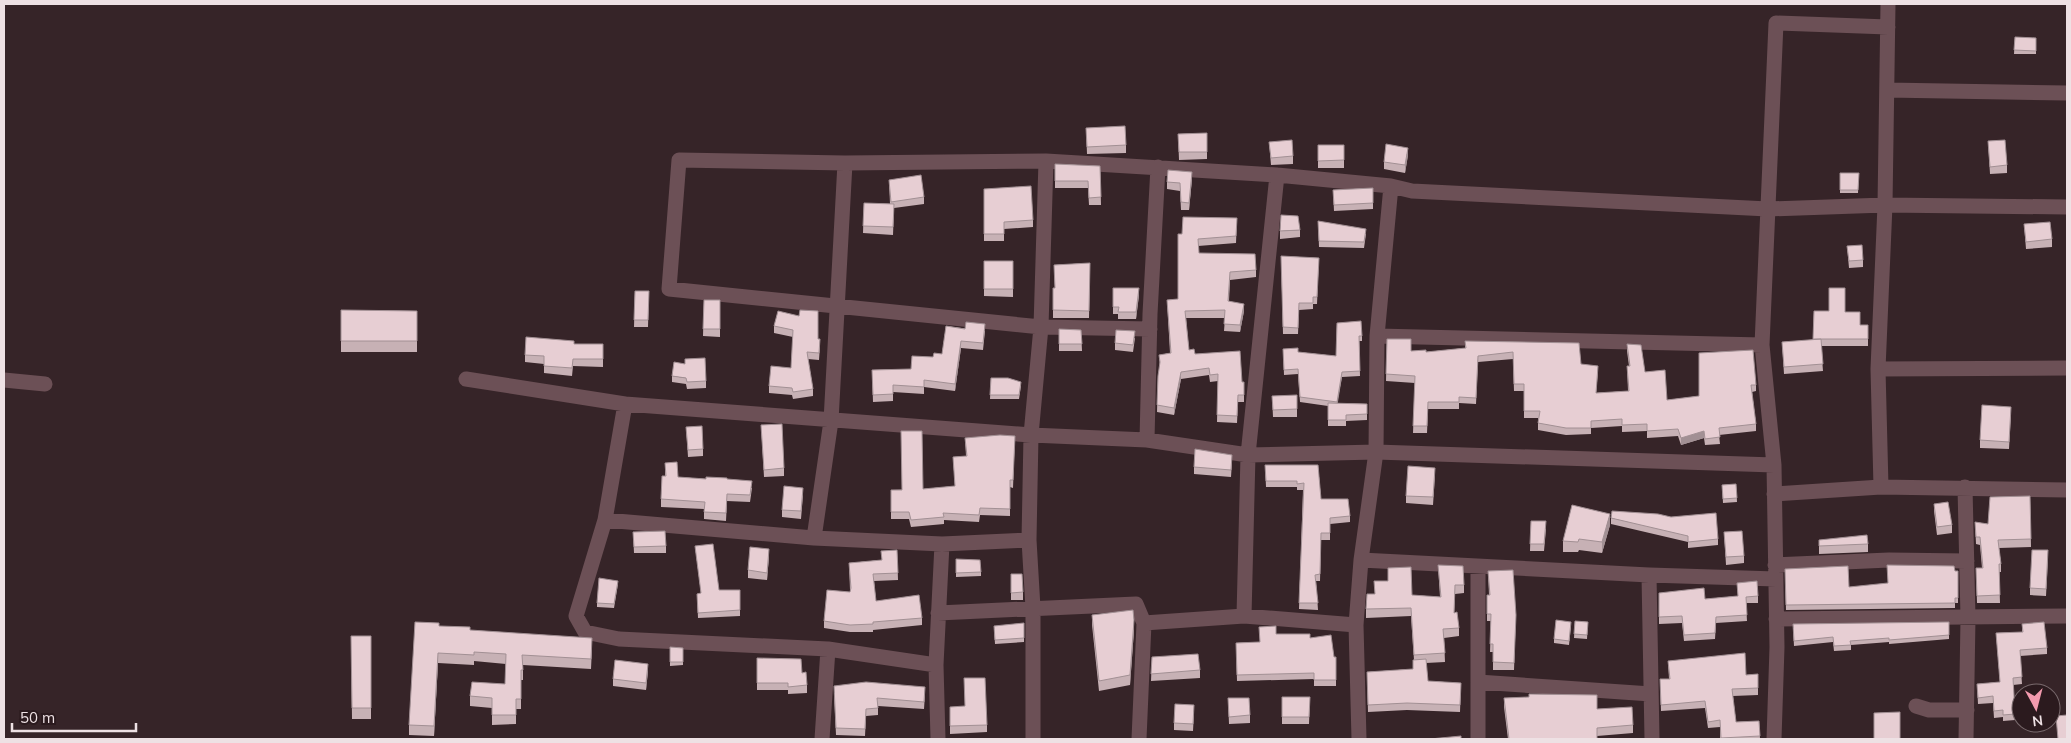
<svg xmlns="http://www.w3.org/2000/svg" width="2071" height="743" font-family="Mulish,sans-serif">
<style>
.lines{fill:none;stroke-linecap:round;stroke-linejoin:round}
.minor{stroke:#6c5056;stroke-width:15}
.wall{fill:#c7b1b5}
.shaded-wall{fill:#a29094}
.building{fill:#e7ced3;stroke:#a29094}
</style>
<rect width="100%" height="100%" fill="#362428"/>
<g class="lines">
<path class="minor" d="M1887,90l180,3
M1150,329l-109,-2 -372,-38 10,-129 166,3 201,-2 231,14 114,11 21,5 356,18 117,-4 182,2
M1377,336l385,9
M1878,369l189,-1
M466,379l159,25 406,31 116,5 101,15 128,-3 398,13
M4,380l41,4
M625,404l-20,116 -29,96 9,16 34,7 209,10
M1147,440l3,-126 8,-147
M1881,487l-3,-118 7,-164 3,-201
M1965,487l3,131 -2,121
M1774,494l107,-7 186,3
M605,520l209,18 128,6
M814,538l17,-117 14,-258
M1029,540l4,68v131
M1361,560l288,15 127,4
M1775,565l114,-5 78,1
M1649,575l3,164
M938,613l198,-9 8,19
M1244,616l4,-161 29,-280
M1776,619l291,-3
M936,665l2,74
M1478,682l173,12
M1916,706l13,4h38
M822,739l6,-90 108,16 6,-121 87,-4 2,-105 10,-108 5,-166
M1139,739l5,-116 100,-7 112,9
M1359,739l-3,-114 5,-65 15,-108 1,-116 14,-150
M1478,739v-172
M1774,739l3,-92 -3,-182 -12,-120 14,-322 112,4"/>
</g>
<path class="wall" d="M2015,37l21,1v16h-22z
M1086,128l40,17v8l-39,1z
M1207,133v26l-28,1 -1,-26z
M1988,141l19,24v8l-17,1z
M1269,142l24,14v8l-22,1z
M1318,145h26v23h-26z
M1408,155l-3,18 -21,-4v-7z
M1055,164l45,2 1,39h-12l-1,-17h-33z
M1840,173h19l-1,20h-18z
M1192,179l-3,31h-8l-1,-19 -13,-2v-7z
M889,180l35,17v7l-30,4 -1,27 -30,-2 1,-30 26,1z
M1373,188v21l-39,2 -1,-21z
M984,189l49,31v7l-29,2v12h-20z
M1237,218l-1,25 -38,3 1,7 57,17v7l-26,3 -1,21 15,10 -4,21 -16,-1 1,-13h-39l3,32 53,32h2v20h-6l-1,21 -20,-1 1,-41 -8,1 -1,-7 -28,4 -7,36 -17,-3 1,-36 2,-11 -1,-10 11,-2 -3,-53 11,-1 4,-65z
M1318,221l48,13 -2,14 -45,-1z
M2024,224l28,15v8l-26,2z
M1300,230v7l-20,2v-8z
M1847,246l16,14v7l-14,1z
M1281,256l38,2 -2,46h-4v5l-14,1 -1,24h-15z
M984,261h29v36l-29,-1z
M1090,263l-1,55h-36v-30h2l-1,-23z
M1113,288l26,7 -3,24h-18v-5h-5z
M635,291h14l-1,36h-14z
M704,300h16v37l-17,-1z
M341,310l76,1v41h-76z
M1814,311l31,1 15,13h8v21h-47l2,25 -39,3 -2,-32 31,-2z
M799,316l19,23 2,7 -1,14 -11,-1 5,30v7l-20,3 -1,-4 -23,-2v-7l22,-18 2,-31 -19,-4v-7z
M1337,323l25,13v5h-3l1,35 -18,1 -5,26 30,1v16l-21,1v5h-18v-20l-28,-4 -2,-28 -14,1 -1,-26 15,3 38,4z
M946,326l39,5 -2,19 -22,-2 -6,43 -31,-4v7l-31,-2v9l-20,1 -1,-32 39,-1 22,-12 9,-3z
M1059,329l22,1 1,21h-23z
M1135,338l-2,14 -18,-2v-7z
M1387,339l24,12 15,1 39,-4v-7l116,23 17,8 -2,21 32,-2 -1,-25h2l-2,-15v-7l18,28 22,28 32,-4v-43l57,32v6l-4,1 4,32v7l-37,4 1,9 -15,1 -1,-7 -23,7 -3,-9 -31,2v-7l-25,1v-6l-31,2v6l-25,1 -28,-5v-12h-14v-27h-10l-1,-32 -35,3 -2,42 -17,-1v6h-31l-1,24h-14l2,-50 -29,-2z
M574,344h29v23l-30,-1 -1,10 -28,-3v-9l-19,-2v-7z
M672,376l34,5v7l-19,1 -1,-5 -14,-2z
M991,378l30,8 -2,13h-29z
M1272,396l25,13v8h-24z
M2011,414l-2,35 -29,-1v-8z
M761,425l23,43v8l-20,1z
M686,427l17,22v7l-15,1z
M1015,436l-2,52 -3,-1v29l-30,-1 -1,7 -35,-2v4l-33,3 -2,-8h-18v-29l32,-1 32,-3 -2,-29 13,-1 -1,-18z
M1232,462l-1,15 -37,-3v-7z
M665,463l13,14 28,2h21l25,9 -2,14 -23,-1 -1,20 -22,-2v-10l-43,-2v-8l4,-23z
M1265,465h53l3,34 29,17v6l-20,2v16h-9l-1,41h-4l2,29 -19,-1 4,-119h-6v-3h-31z
M1435,475l-2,30 -27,-2v-7z
M1736,484l1,18 -14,1 -1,-18z
M803,495l-2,24 -19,-2v-7z
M2030,496l1,51 -32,1 2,16v8h-2l1,31h-23l-1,-35h6l-2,-23 -4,-1 -1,-22 13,2z
M1934,504l18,21v8l-15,2 -3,-24z
M1611,518l107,21v6l-30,3v-6l-77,-18z
M1531,521l15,8 -2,22h-14z
M1610,525l-8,28 -23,-3 -1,2h-15v-11z
M633,532l33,14v7h-32z
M1724,532l20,24v7l-18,2z
M1819,540l49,4v8l-49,2z
M695,546l24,44h21v26l-42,2 -1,-24 4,-1z
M897,550l1,30 -24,1 2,20 46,17v7l-49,5v2h-23l-26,-4v-7l26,-29v-2l-1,-27 32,-3z
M769,556l-2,24 -19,-2v-8z
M2048,558l-2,38 -16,-1v-7z
M956,559l25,13v4l-25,1z
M1438,565l26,20v8l-9,1 -1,19 5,15v8l-15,2 1,24 -19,1 2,18 33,2 -1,29 -53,-2 -39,2 -1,-40 46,-3v-9h1l-3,-44 -45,2v-9l46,-14 28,2z
M1785,569l64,18 109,11v5h-3v5l-169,2z
M1488,571l28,44 -2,55h-21v-18h-3l1,-31h-4v-26h2z
M1011,574l12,18v8h-12z
M1737,583l21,13v7h-12l1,18 -31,2 -1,16 -31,2 -2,-18 -23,1v-31l46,6 33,-3z
M618,584l-4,24 -17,-1v-4z
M1092,615l42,15 -4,55 -31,6 -7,-66z
M1575,621l13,1 -1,17 -13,-1z
M1949,622v17l-60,5v-2l-38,3v5l-17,1 -1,-9 -39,4 -1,-18z
M1024,623v19l-29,2 -1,-15z
M2022,624l25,24v6l-27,2 2,28 -9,1 2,35 -12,1v-4l-9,1 -1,-15 -15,1 -1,-20 23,-2 -4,-49 26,-1z
M439,626l153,22 -1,21 -68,-4v15h-2v29h-5v15l-24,1v-17l-22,-2v-10l35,-12 1,-20 -32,-3v4l-36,-2 -4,73 -25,-1v-10z
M1571,626l-2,19 -15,-2v-4z
M1276,634l34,4 24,19h2v29h-22v-7l-77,2 -1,-38 23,-1z
M351,636h20v83h-19z
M670,647l13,1v17l-13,1z
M1152,657l48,13v8l-49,3z
M757,658l45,15 5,12v8l-19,1v-4h-31z
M1668,661l78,14 12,-1v21l-25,1 3,26 23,-1 1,18h-40v-12l-12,1 -3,-20 -44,3 -1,-32h9z
M648,671l-2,19 -33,-4v-7z
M834,693l91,1 -1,15 -46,-3v9l-12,1 -1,20 -29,-1z
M1282,697h28l-1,27h-27z
M1228,698l22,17v8l-21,1z
M1504,698l93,11 36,16v8l-36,3v3h-89l-4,-32z
M950,707l37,18v7l-37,2z
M1194,712l-1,19 -19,-1v-7z"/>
<path class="shaded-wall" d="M1408,148v7l-3,18v-8z
M1192,172v7l-3,31v-7z
M1139,288v7l-3,24v-7z
M1244,304v7l-4,21v-7z
M961,341v7l-6,43v-7z
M1181,372v7l-7,36v-7z
M1342,372v5l-5,31v-6z
M1704,431v7l-23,7v-7z
M1610,514v11l-8,28v-11z
M769,549v7l-2,24v-7z
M1134,620v10l-4,55v-10z
M438,653v10l-4,73v-10z
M648,664v7l-2,19v-7z"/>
<path class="building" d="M2015,37l21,1v13l-22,-1z
M1125,126l1,19 -39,2 -1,-19z
M1207,133v19h-28l-1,-18z
M1292,140l1,16 -22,2 -2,-16z
M2005,140l2,25 -17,2 -2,-26z
M1386,144l22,4 -3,17 -21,-3z
M1318,145h26v15l-26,1z
M1055,164l45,2 1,31 -12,1 -1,-17h-33z
M1168,170l24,2 -3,31 -8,-1 -1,-19 -13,-1z
M1840,173h19l-1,17h-18z
M921,175l3,22 -33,5 -2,-22z
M1031,186l2,34 -29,2v12h-20v-45z
M1373,188v15l-39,2 -1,-15z
M864,203l30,1 -1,23 -30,-1z
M1281,215l17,1 2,14 -20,1z
M1183,217l54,1 -1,18 -38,3 1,14 56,1 1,16 -26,2 -2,29 16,3 -4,21 -16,-1 1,-14 -40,1 4,39 5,-1 1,5 45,-3 2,31h2v13h-6l-1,21 -20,-1 1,-41 -8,1 -1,-7 -28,4 -7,36 -17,-3 1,-29 2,-14 -1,-7 12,-2 -4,-53 11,-1v-65h4z
M1318,221l48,8 -2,13 -45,-1z
M2050,222l2,17 -26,3 -2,-18z
M1862,245l1,15 -14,1 -2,-15z
M1281,256l38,2 -2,39h-4v6h-14l-1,25 -15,-1z
M984,261h29v28h-29z
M1090,263l-1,48 -36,-1v-22h2l-1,-23z
M1113,288h26l-3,24h-18l1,-5h-6z
M1829,288h16v24h15v13h8v14h-55l1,-28h15z
M635,291h14l-1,29h-14z
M704,300h16v29h-17z
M341,310l76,1v30h-76z
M800,310l18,1v28h2l-1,14 -12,-1 6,37 -20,3 -1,-4 -23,-2 2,-20 20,2 2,-38 -19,-4 4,-15 21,5z
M1361,321l1,15h-3l1,35 -18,1 -5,30 -37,-5 -2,-28 -14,1 -1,-21 15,-1v4l38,4 1,-33z
M966,322l19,2 -2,19 -22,-2 -6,43 -31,-4v7l-31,-2v9l-20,1 -1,-25 39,-1 1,-13 21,1 1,-4 8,1 4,-28 19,3z
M1059,329l22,1 1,14h-23z
M1116,330l19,1 -2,14 -18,-2z
M526,337l48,4v3h29v15h-30l-1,9 -28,-2v-10l-19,-1z
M1387,339h24v12l15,-1v2l40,-4 -1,-7 114,2 2,21 17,2 -2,27 33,-2 -2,-25h3l-3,-22 14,1 4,27 20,-2 2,30 32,-4v-43l54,-3 3,35h-5l5,39 -37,4 1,9 -15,2 -1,-8 -23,7 -3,-9 -31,2v-7l-25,1v-6l-31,2v7h-25l-28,-5 2,-12h-16v-27h-10l-1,-32 -35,4 -2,42 -17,-1v5h-31l-1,24h-14l2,-50 -29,-2z
M1821,339l2,25 -39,3 -2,-25z
M705,358l1,23 -19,1 -1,-4 -14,-2 2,-14 11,2v-5z
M991,378h17l13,4 -2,13h-29z
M1297,395v14l-24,1 -1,-14z
M1328,403l39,1v10l-21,1v5h-18z
M1982,405l29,2 -2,35 -29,-2z
M782,424l2,44 -20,2 -3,-45z
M702,426l1,23 -15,1 -2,-23z
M901,431h21l1,58 32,-3 -2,-29 14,-1 -2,-18 35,-3 15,1 -2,44h-3v29l-30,-1 -1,7 -36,-2 1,4 -33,3 -2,-8h-18v-22h11z
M1195,449l37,6 -1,15 -37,-3z
M677,462l1,15 28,2v-2l21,1v1l25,2 -2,14 -23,-1 -1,19 -22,-1 1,-10 -44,-3 1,-23h4l-1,-13z
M1265,465h53l3,34h27l2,17 -20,2v15h-9l-1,41 -5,1 3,28h-19l5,-120 -7,1v-3h-31z
M1408,466l27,2 -2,29 -27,-1z
M1736,484l1,14 -14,1 -1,-14z
M784,486l19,2 -2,23 -19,-1z
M2030,496l1,43 -33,1 3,24h-2l1,31 -23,1 -1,-28h7l-3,-31h-4l-1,-15 13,2 2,-27z
M1948,502l4,23 -15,2 -3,-23z
M1572,505l38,9 -8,28 -23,-3 -1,3 -15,-1z
M1612,511l46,3 13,3 45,-4 2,26 -30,3v-6l-77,-18z
M1531,521h15l-2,23h-14z
M665,531l1,15 -32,1 -1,-15z
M1742,531l2,25 -18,1 -2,-25z
M1867,535l1,9 -49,2v-6z
M713,544l6,46h21v20l-42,3 -1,-19 4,-1 -6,-47z
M750,547l19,2 -2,24 -19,-3z
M897,550l1,23 -25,1 3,27 43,-6 3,23 -49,4v2l-23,1 -26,-4 3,-31 23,2 1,-4 -2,-25 33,-3 -1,-9z
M2032,550h16l-2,39 -16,-1z
M956,559l24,1 1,12 -25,1z
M1438,565l25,1 1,19h-9l-1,28 3,-1 2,16 -16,1 2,24 -31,2 -3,-47 -45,1 1,-15h8l-1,-13h14v-13l23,-1 1,28 29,2z
M1887,565l67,1 1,5h3v27h-3v5l-169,2 -1,-36 63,-3 1,21 39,-4z
M1513,570l3,45 -2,48 -21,-1v-18h-3l1,-30h-4v-19h3l-2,-24z
M1011,574h11l1,18 -12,1z
M599,578l19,3 -4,23 -17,-1z
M1757,581l1,15 -12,1 1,18 -31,2 -1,16 -31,2 -2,-19 -23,1v-24l45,-5 1,11 33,-3 -1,-13z
M1133,610l1,10 -4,55 -31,6 -7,-66z
M1556,620l15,2 -2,19 -15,-2z
M1575,621l13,1 -1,13 -13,-1z
M415,622l24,1v3l31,1v3l122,8 -1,21 -69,-4 1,15h-2v29h-5v16h-24v-17l-22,-2 2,-14 33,2 1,-30 -32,-2v3l-36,-2 -4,73 -25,-1z
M1949,622v13l-60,5v-2l-39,3 1,4 -17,1 -1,-9 -39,4 -1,-17z
M2044,622l3,26 -27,2 2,27 -9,1 2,36 -12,1v-5l-9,1 -1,-15 -15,2 -1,-14 23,-2 -4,-49 27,-1 -1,-8z
M1024,623v15l-29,2 -1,-14z
M1276,626v8h34v4l21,-3 3,22h2v23h-22v-7l-77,2 -1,-32 24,-1 -1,-15z
M351,636h20v72h-19z
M670,647l13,1v14h-13z
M1745,653l1,22 12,-1v14l-26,1 4,33 23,-1 1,15 -39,2 -1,-18 -12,2 -3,-21 -44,4 -1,-26h10l-2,-18z
M1198,654l2,16 -49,4 1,-17z
M757,658l44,1 1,14 4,-1 1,13 -19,2v-4h-31z
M1426,659l2,22 33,2 -1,22 -53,-2 -39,2 -1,-33 46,-3v-9z
M615,660l33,4 -2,19 -33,-4z
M964,678h21l2,47 -37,1v-19l15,-1z
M866,682l59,5 -1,15 -47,-4 1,10 -12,1 -1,20 -29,-1 -2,-42z
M1529,694l68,1v14l35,-2 1,18 -36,3v11h-88l-5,-41 25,-1z
M1282,697h28l-1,20h-27z
M1228,698h21l1,17 -21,2z
M1175,704l19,1 -1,19 -19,-1z
M1900,712v27h-26v-26z
M2067,715v24h-9l-2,-23z
M1461,736v3h-31z"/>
<rect width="2071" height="743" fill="none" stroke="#eee1e4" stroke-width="10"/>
<g transform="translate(2036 708) rotate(173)"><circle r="24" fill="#2b1a1e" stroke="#796a6d"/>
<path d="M0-4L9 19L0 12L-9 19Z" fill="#f29aae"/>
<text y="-8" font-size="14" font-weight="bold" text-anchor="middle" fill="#eee1e4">N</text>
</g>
<path d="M12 723v8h124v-8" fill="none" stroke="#eee1e4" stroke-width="2.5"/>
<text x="20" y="723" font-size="15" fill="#eee1e4" stroke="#2b1a1e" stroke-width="4" paint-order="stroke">50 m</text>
</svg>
